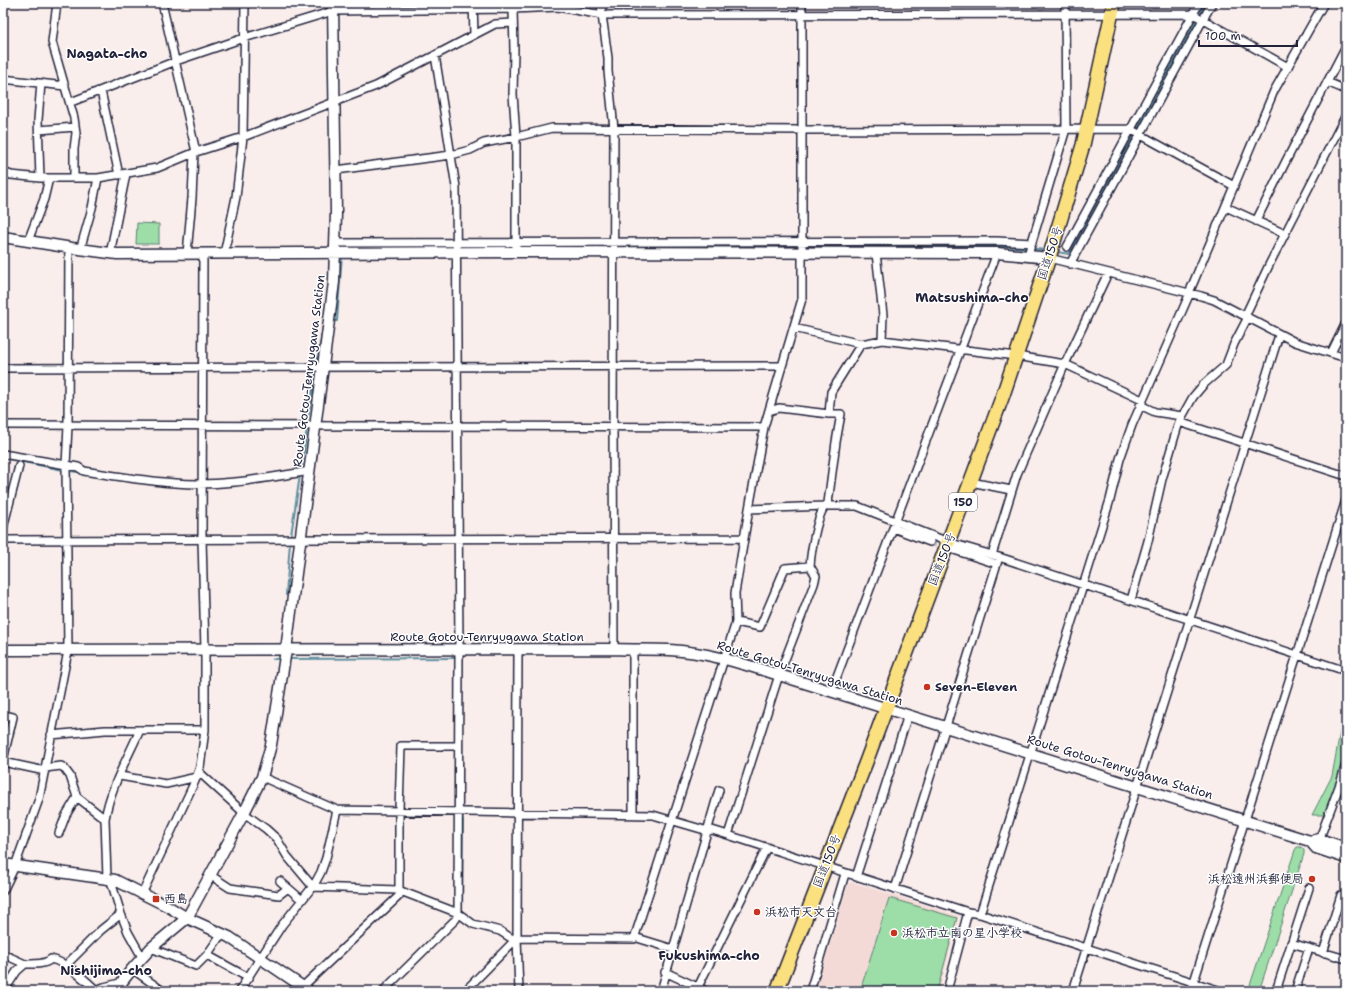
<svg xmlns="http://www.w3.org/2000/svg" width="1349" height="994" font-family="'Shantell Sans','Klee One',sans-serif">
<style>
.built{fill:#f4dad6}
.green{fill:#9cdda8;stroke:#5f8072}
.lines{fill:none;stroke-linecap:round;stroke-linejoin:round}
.stream{stroke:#5f8fa0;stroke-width:2}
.street-tunnel{stroke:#cfc5c9;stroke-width:7;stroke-dasharray:7 3.5;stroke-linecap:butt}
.street-casing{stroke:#22223b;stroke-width:10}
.secondary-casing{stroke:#22223b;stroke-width:13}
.highway-casing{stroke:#22223b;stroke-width:16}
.street{stroke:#fff;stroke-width:7}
.secondary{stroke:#fff;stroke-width:10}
.highway{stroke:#fbe080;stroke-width:13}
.poi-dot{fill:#c8321e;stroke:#fff;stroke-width:1.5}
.labels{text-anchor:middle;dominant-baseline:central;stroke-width:3;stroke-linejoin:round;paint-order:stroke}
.shield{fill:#fff;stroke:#646476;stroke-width:1}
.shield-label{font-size:11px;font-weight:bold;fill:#22223b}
.street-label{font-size:12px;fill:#22223b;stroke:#fff}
.poi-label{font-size:12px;font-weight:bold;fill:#22223b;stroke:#fff;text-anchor:start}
.neighbourhood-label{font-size:13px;font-weight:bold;fill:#22223b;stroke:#fff}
</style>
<rect width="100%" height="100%" fill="#faeeec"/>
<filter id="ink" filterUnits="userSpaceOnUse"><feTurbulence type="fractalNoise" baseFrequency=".025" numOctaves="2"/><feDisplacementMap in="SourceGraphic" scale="8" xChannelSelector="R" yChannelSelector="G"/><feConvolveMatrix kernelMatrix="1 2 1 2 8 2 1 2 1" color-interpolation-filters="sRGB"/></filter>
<g filter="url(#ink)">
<path class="built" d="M852,882l107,34 -20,75h-123l32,-107z"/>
<path class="green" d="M137,223l22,1v20h-23z
M1346,699v54l-9,28 -13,34h-12l20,-39z
M1297,847h4l3,3v4l-45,137h-10v-3l46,-138z
M889,898l68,20 -20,73h-77z"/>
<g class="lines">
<path class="stream" d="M1199,15l7,-12
M343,249v-2l662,-1 41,4
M1057,252l12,2 128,-235
M334,321h3l5,-66
M307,423l16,-96
M3,458l60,12
M70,471l8,1
M301,471l6,-43
M286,595l4,-53 10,-67
M273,659h8
M288,659l169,-1
M461,814l2,6 -1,94"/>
<path class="street-tunnel" d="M930,542l19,7"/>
<defs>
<path id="street" d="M57,3l-5,39 22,76 2,15 -2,16v29
M162,3l34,149
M473,3l1,31
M601,3l1,12 6,43v13l6,58 -1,298 1,222
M513,9l1,41 -1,44 3,43v110
M3,79l62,7
M1327,82l19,8
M101,91l18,84
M71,102l105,-41 68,-23 89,-27 180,-2 45,-2 44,8 591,-1 95,53
M39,130l36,-3
M336,170l115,-15 19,-5 14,-7 32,-6 36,-9 251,2 327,-1 104,57
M3,172l8,3 29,3h58l59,-10 39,-16 47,-15 133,-51 119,-62 18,-1
M40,178l-2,-58 3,-37
M1226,207l59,27
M1256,221l30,-60 60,-115
M28,241l16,-42 5,-21
M336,243l661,-2 35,2
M1067,247l132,-244
M80,250l12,-42 6,-30
M876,253l7,62 -1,25
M110,254l16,-80
M187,254l5,-56 2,-45
M224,254l12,-57 7,-60 2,-134
M1028,255l38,-126 -1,-126
M1049,258l152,38 13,4 81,42 51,16
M1070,264l142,-261
M1189,293l85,-202 50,-88
M1245,316l25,-53 76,-148
M794,328l67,16 21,-4 134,16 49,8 77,36
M1331,353l15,-30
M3,368l779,-2
M1140,405l15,7 27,4
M769,411l10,-3 50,6
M1179,422l167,54
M3,425l761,2
M3,454l75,13 6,4c30,5 61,10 91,12 45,4 91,-5 135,-12
M971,482l40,8
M749,509l75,-3h33l91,36 51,15 347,114
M3,528l16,-62
M893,528l37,14
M3,540l741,-2
M954,550l43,14
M992,555l25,-81 48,-110 43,-91
M1131,600l17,-59 14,-62 17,-57 14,-25 11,-13 22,-19 8,-21 14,-27
M736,622l24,5 25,-59 25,-2c1,-14 7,-55 18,-63l8,-61 5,-28h-12l2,-22 30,-48
M518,649l-1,289 2,53
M633,650v164
M831,692l166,-439
M3,715l10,2 -10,43
M51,735l54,-5h100
M3,762l42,9
M45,768l16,-2 3,2 6,8 7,21 28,22
M199,772l45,41 22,16 11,10 10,17 26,31 85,3 60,23 15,11 27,7 11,7 123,1 102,-317 -1,-29 14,-84 15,-82 38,-128v-296
M120,776l46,8 31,-7
M262,777l75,33 316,5 55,16 4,-1 16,5 240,77 12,2 241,77
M59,833l7,-18 11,-18
M728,835l51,-160 35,-91 2,-8 -6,-10
M1318,843l23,-62 5,-17
M210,875l20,13 49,7 9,-7
M856,877l52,-162
M107,878l-2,-59c5,-31 22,-60 35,-89
M110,878l11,36 7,18 14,25
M280,881l22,19
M895,889l104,-332
M3,891l12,-25 24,-67 29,-148 -2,-186 2,-39 1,-178
M142,894l53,-113 5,-14 5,-37v-80l-3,-111 1,-286
M980,914l130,-414 10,-41 12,-34 58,-132
M634,937l39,12
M1291,943l55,16
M151,948l45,18 11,-11 15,-22
M1323,953l18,-58
M3,954l22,10
M207,955l42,23
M65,966l36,-36 20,-16
M132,969l31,22
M665,972l41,19
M698,987l69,-140
M4,991l13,-20 8,-7c9,0 19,1 26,-5 16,4 32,19 44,30
M94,991l10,-4 16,-4
M239,991l43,-66 32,-40 7,-13 5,-14 11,-48
M298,991l101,-95v-86l2,-64h57
M383,991l73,-72 2,-6 1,-263 -3,-463 -21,-132
M465,991l52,-53
M661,991l58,-201
M810,991l35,-117
M947,991l21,-79
M1073,991l206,-656
M1191,991l155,-491
M1276,991l33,-103
M1295,991l14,-43"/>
<path id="secondary" d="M3,237l69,11 45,6 399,-2 481,1 52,5
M3,650l611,-1c19,1 37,0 56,1 37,2 73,14 109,25l531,166 9,-2 27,9
M1310,841l6,7 30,10
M3,864l112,16 54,27 18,11 42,19 80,54
M115,991l17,-22 19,-21 36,-30 57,-105 18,-36 9,-32 15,-95 48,-368 2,-69 -3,-210"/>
<path id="highway" d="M777,991l89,-229 137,-367 46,-137 34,-113 31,-142"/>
</defs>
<use href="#street" class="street-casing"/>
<use href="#secondary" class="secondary-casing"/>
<use href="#highway" class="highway-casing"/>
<use href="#street" class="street"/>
<use href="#secondary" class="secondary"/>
<use href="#highway" class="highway"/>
</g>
</g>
<g class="poi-dot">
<circle cx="927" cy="687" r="4"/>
<circle cx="1312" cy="879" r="4"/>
<rect x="152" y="895" width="8" height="8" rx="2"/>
<circle cx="757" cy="912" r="4"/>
<circle cx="894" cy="933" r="4"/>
</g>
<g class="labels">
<rect class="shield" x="949" y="493" width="28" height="18" rx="3"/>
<g class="shield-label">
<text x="963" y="502">150</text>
</g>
<g class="street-label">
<text transform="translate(1050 253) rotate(-72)">国道150号</text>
<text transform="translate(309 371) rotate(-83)">Route Gotou-Tenryugawa Station</text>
<text transform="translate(942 559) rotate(-69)">国道150号</text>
<text x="487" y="637">Route Gotou-Tenryugawa Station</text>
<text transform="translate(810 673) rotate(17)">Route Gotou-Tenryugawa Station</text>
<text transform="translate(1120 767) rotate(17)">Route Gotou-Tenryugawa Station</text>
<text transform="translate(827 861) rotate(-69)">国道150号</text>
</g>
<g class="poi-label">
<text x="935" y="687">Seven-Eleven</text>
<text x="1304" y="879" text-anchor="end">浜松遠州浜郵便局</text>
<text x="164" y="899">西島</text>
<text x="765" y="912">浜松市天文台</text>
<text x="902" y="933">浜松市立南の星小学校</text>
</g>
<g class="neighbourhood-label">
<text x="107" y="53">Nagata-cho</text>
<text x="972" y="297">Matsushima-cho</text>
<text x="709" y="955">Fukushima-cho</text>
<text x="106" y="970">Nishijima-cho</text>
</g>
</g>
<rect width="1349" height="994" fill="none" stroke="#fff" stroke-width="16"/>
<rect x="8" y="8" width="1333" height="978" fill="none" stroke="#22223b" stroke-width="1.5" filter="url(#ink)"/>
<path d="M1199 40v6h98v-6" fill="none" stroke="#22223b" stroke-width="2"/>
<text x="1205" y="40" font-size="12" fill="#22223b" stroke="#ffffff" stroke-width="3" paint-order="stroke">100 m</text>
</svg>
